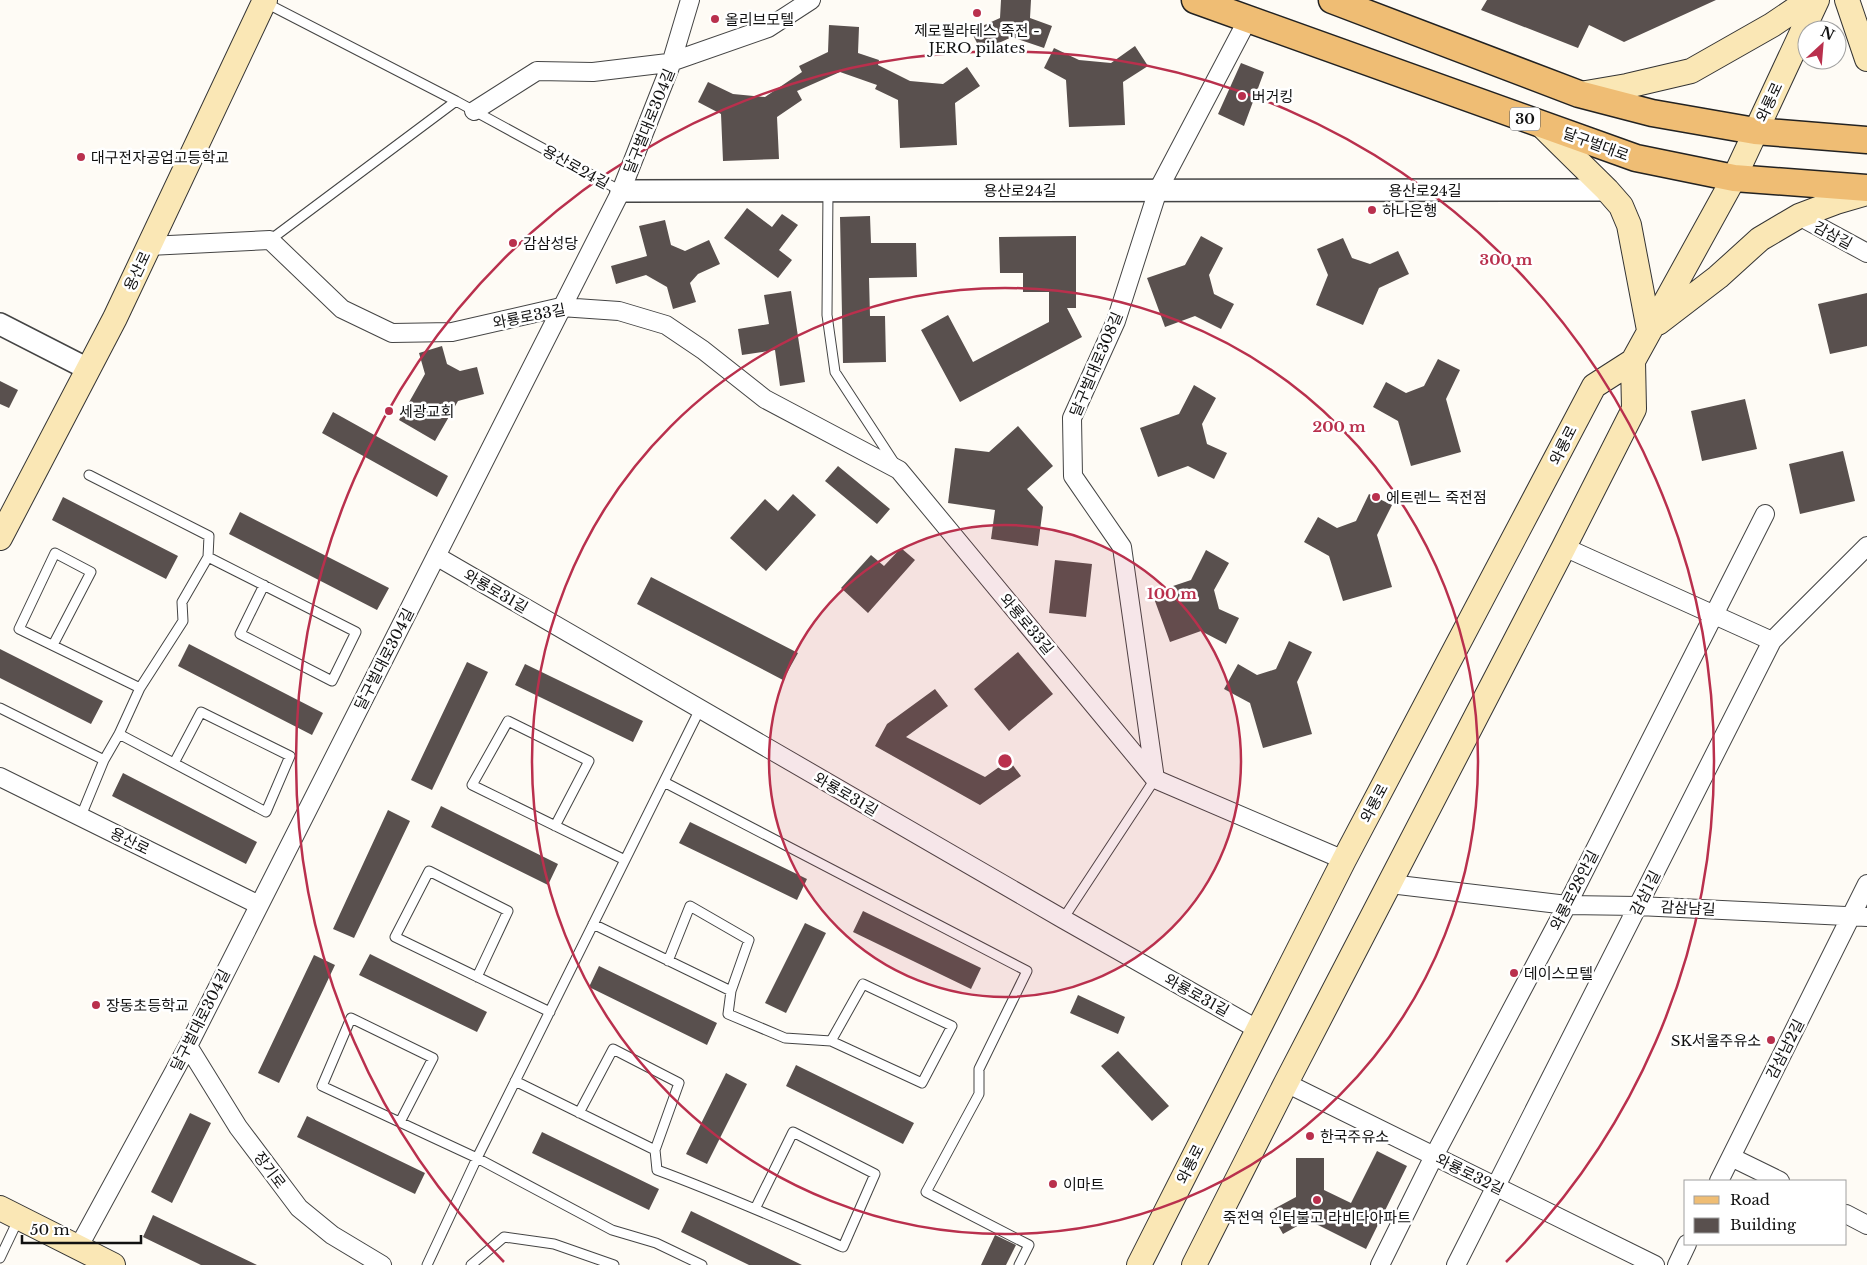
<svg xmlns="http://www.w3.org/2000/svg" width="1867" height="1265" font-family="'Libre Baskerville','Noto Sans KR',serif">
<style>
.building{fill:#59504e}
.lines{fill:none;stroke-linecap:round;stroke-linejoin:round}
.service-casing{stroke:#444;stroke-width:11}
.minor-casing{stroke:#444;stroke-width:20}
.tertiary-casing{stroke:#444;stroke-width:24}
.secondary-casing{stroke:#333;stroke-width:26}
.primary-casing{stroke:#222;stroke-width:29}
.service{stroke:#fff;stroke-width:9}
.minor{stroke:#fff;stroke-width:18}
.tertiary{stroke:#fff;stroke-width:21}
.secondary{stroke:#fae7b5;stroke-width:24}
.primary{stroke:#efbd74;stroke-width:26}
.ring{fill:none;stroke:#b9304d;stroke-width:2.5}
.poi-dot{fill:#b9304d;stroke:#fff;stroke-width:2}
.labels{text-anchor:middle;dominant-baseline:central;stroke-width:5;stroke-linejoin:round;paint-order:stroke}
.shield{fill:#fff;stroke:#585858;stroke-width:1}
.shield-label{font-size:14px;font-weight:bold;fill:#111}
.poi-label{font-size:15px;fill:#111;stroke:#fff;text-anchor:start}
.street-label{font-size:15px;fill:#111;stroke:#fff}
.centre{fill:#b9304d;stroke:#fff;stroke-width:2.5}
.ring-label{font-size:15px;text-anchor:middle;font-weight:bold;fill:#b9304d;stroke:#fff;stroke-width:5;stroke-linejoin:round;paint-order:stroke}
</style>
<rect width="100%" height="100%" fill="#fefbf5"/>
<path class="building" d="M1001,0h30l-1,18 22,8 -8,22 -32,-11 -31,14 -10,-20 29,-13z
M1487,0h229l-92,42 -35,-17 -11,23 -97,-38z
M829,25l30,2 -1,26 21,7 -1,5 32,16 33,3 24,-17 13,19 -25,17 2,42 -57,3 -2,-48 -23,-11 2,-4 -37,-13 -43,19 5,9 -25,17 2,42 -56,2 -2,-47 -23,-12 10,-20 25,12 32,3 37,-25 -3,-6 29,-14z
M1135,46l13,20 -25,16 2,43 -56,2 -3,-47 -22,-12 10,-20 25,12 32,3z
M1241,63l23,9 -20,54 -26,-12z
M747,208l25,19 10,-13 16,11 -19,25 13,10 -14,18 -54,-40z
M870,216l1,27h45l1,34 -48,1 1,38h15l1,46 -43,1 -3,-146z
M665,220l6,25 14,6 24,-11 11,24 -22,10 -8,9 6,19 -23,7 -6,-22 -21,-12 -30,9 -5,-18 36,-10 -8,-30z
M1076,236v72h-9l15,29 -122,65 -39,-72 27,-15 25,47 76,-40v-30h-26v-19h-23l-1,-36z
M1201,236l22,12 -14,27 5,19 20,10 -13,25 -26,-13 -30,11 -18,-49 38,-13z
M1343,238l9,20 18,6 28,-13 11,23 -30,14 -16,37 -47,-20 12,-30 -11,-26z
M791,291l14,91 -25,4 -5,-36 -33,5 -4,-26 31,-5 -5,-29z
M1867,293v53l-37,8 -12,-50z
M442,346l5,18 13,7 17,-4 7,27 -26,7 -23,40 -36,-21 26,-46 -6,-21z
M1438,359l22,11 -14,29 15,53 -50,14 -13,-45 -25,-14 13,-25 20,11 18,-7z
M0,381l18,9 -9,18 -9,-4z
M1194,385l22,13 -14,26 5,20 20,9 -13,26 -26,-13 -30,11 -18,-49 39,-14z
M1745,399l12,50 -55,12 -11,-50z
M333,412l115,64 -11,21 -115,-64z
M1018,426l35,40 -26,23 16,18 -5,39 -47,-7 4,-29 -47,-7 7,-55 34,4z
M1843,451l12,50 -55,13 -11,-50z
M838,466l52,43 -13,15 -52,-43z
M793,494l23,21 -50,56 -36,-33 35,-39 13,12z
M1369,494l23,11 -15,30 15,52 -49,14 -14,-45 -25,-14 14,-25 19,11 19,-7z
M63,497l115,59 -12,23 -114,-59z
M240,512l149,76 -12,22 -148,-76z
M901,548l14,12 -47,53 -27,-25 30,-33 13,11z
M1206,550l23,13 -15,27 5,19 20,9 -13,26 -25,-13 -31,11 -18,-49 39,-13z
M1055,560l37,4 -6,53 -37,-4z
M651,577l147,76 -15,27 -146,-76z
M1289,641l23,11 -15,30 15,52 -49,14 -13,-45 -26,-14 14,-25 19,11 19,-6z
M189,644l134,69 -11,22 -134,-69z
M0,649l103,52 -12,23 -91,-46z
M1018,652l35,42 -44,37 -35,-42z
M467,662l21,10 -56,118 -21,-10z
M525,664l118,57 -10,21 -118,-57z
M935,689l13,17 -42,31 79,40 24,-17 12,16 -41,29 -105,-59 12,-22z
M123,773l134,69 -11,22 -134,-68z
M441,806l117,58 -10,21 -117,-58z
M388,810l22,11 -56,117 -21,-9z
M690,822l117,57 -10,21 -118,-57z
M863,911l118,57 -10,21 -118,-57z
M805,923l21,10 -40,80 -21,-10z
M370,954l117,58 -10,20 -118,-57z
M314,955l21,10 -56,118 -21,-10z
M599,966l118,57 -10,22 -118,-58z
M1078,995l47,22 -7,17 -48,-21z
M1118,1051l51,55 -17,15 -51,-55z
M796,1065l118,58 -11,21 -117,-58z
M726,1073l21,11 -40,80 -21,-10z
M190,1113l21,10 -39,80 -21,-11z
M307,1116l118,57 -10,21 -118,-57z
M542,1132l117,57 -10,21 -117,-57z
M1377,1151l30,15 -41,83 -58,-29 -25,14 -13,-23 26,-14v-39h28v32l27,13z
M691,1211l111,54h-53l-68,-33z
M153,1215l104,50h-56l-58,-28z
M995,1235l21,10 -10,20h-25z"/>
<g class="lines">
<defs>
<path id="service" d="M264,2l192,99 165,90
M828,191l-1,124 8,57 60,92
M270,240l186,-139
M208,557l148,75 -24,49 -92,-47 24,-49
M53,645l38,-73 -36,-19 -36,76 121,59
M0,708l104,52
M119,734l147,78 24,-56 -89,-44 -27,51
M664,782l363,189 -48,98v25l-53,98 103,53 -10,20
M81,816l23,-56 15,-26 21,-46 43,-67 -1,-19 26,-45 1,-21 -120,-61
M555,826l34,-65 -81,-40 -36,64 153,75
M1063,919l92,-140
M593,924l138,67 18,-51 -59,-34 -22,55
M477,977l31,-66 -79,-40 -34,66 155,75
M731,991l-3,23 57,24 46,3 91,42 30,-57 -89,-42 -32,57
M515,1081l140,69 2,20c63,23 124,50 186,77l32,-73 -82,-42 -38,77
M579,1113l34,-64 66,34 -24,67
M400,1122l33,-64 -82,-40 -29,68 155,72 135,72 44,13 46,22
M0,1258l19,-40
M427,1265l50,-107 223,-449
M471,1265l33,-28 50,7 60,21"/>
<path id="minor" d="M474,111l63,-40 56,1 75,-9 100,-35 43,-28
M1799,216l68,37
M149,246l121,-6 72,69 50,24 60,-1 109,-25 58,4 47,14 37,25 62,49 134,71 256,309 189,81
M1564,547l208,94
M436,556l627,363 194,110
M0,777l259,128
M1155,779l-33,-232 -49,-71 -1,-58 44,-97 42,-131 90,-171
M1390,884l177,21 71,1 229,11
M188,1046l50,81 61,81 33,27 50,30
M1286,1083l369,182
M1731,1157l49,24
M1719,1181l148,-297
M1846,1214l21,11
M78,1248l110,-202 433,-855 49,-124 20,-67
M1380,1265l54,-109 133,-251 198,-391
M1456,1265l316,-624 95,-95
M1677,1265l10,-21"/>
<path id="tertiary" d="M621,191l986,-1
M0,324l88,45"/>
<path id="secondary" d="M1847,0l20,59
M1580,94l47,-8 64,-15 81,-46 37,-25
M1539,123l68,67 14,16 8,19 20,105
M1658,323l60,-46 42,-38 39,-23 37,-14 31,-9
M0,538l115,-220 150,-318
M0,1208l113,57
M1139,1265l205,-405 250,-474 39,-25
M1194,1265l92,-182 278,-536 70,-138 -1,-48 101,-183 83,-178"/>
<path id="primary" d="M1195,0l441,158 98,20 133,10
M1332,0l247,94 73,19 103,18 112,9"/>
</defs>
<use href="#service" class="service-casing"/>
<use href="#minor" class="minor-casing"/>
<use href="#tertiary" class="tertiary-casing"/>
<use href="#secondary" class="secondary-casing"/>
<use href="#primary" class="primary-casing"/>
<use href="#service" class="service"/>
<use href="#minor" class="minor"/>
<use href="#tertiary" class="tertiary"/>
<use href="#secondary" class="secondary"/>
<use href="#primary" class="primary"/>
</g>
<circle cx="1005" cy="761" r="236" fill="#b9304d" fill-opacity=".12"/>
<g class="ring">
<circle cx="1005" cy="761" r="236"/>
<circle cx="1005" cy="761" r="473"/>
<path d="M504 1262A709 709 0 1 1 1506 1262"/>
</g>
<g class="poi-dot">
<circle cx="977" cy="13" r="5"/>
<circle cx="715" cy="19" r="5"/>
<circle cx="1242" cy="96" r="5"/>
<circle cx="81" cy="157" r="5"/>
<circle cx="1372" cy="210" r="5"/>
<circle cx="513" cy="243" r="5"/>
<circle cx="389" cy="411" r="5"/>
<circle cx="1376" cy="497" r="5"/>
<circle cx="1514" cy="973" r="5"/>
<circle cx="96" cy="1005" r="5"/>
<circle cx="1771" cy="1040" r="5"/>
<circle cx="1310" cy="1136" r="5"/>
<circle cx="1053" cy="1184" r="5"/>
<circle cx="1317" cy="1200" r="5"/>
</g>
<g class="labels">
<rect class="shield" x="1510" y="107.5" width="30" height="23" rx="4"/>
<g class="shield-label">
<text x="1525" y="119">30</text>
</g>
<g class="poi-label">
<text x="725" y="19">올리브모텔</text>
<text x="977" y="30" text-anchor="middle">제로필라테스 죽전 -<tspan x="977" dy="17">JERO pilates</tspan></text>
<text x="1252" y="96">버거킹</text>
<text x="91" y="157">대구전자공업고등학교</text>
<text x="1382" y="210">하나은행</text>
<text x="523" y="243">감삼성당</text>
<text x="399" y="411">세광교회</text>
<text x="1386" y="497">에트렌느 죽전점</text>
<text x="1524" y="973">데이스모텔</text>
<text x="106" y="1005">장동초등학교</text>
<text x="1761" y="1040" text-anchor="end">SK서울주유소</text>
<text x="1320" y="1136">한국주유소</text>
<text x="1063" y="1184">이마트</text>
<text x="1317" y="1217" text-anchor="middle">죽전역 인터불고 라비다아파트</text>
</g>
<g class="street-label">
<text transform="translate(1769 102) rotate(-65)">와룡로</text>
<text transform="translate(649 121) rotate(-68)">달구벌대로304길</text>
<text transform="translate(1596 144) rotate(20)">달구벌대로</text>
<text transform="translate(576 167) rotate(29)">용산로24길</text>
<text x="1020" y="190">용산로24길</text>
<text x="1425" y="190">용산로24길</text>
<text transform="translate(1833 235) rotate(28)">감삼길</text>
<text transform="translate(137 271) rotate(-65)">용산로</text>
<text transform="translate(529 316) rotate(-11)">와룡로33길</text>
<text transform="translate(1096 364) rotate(-67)">달구벌대로308길</text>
<text transform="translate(1563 445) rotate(-63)">와룡로</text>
<text transform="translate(496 591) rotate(30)">와룡로31길</text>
<text transform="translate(1027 624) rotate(50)">와룡로33길</text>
<text transform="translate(384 659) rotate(-63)">달구벌대로304길</text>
<text transform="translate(846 794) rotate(30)">와룡로31길</text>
<text transform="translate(1374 803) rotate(-62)">와룡로</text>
<text transform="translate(130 841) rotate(26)">용산로</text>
<text transform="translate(1574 890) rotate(-63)">와룡로28안길</text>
<text transform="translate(1645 893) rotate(-63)">감삼1길</text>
<text transform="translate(1688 908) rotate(3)">감삼남길</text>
<text transform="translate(1197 995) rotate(29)">와룡로31길</text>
<text transform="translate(200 1020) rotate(-63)">달구벌대로304길</text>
<text transform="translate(1785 1049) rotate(-63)">감삼남2길</text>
<text transform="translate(1190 1164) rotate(-63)">와룡로</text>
<text transform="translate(270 1170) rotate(53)">장기로</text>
<text transform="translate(1470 1174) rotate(26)">와룡로32길</text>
</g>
</g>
<circle cx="1005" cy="761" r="8" class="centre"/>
<g class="ring-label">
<text x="1506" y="265">300 m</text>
<text x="1339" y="432">200 m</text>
<text x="1172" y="599">100 m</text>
</g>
<rect x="1684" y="1180" width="162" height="65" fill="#ffffff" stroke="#a0a0a0"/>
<rect x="1694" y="1196" width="25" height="8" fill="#efbd74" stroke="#a0a0a0"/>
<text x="1730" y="1205" font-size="15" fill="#111111">Road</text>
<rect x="1694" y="1218" width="25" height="15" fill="#59504e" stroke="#a0a0a0"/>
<text x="1730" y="1230" font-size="15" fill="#111111">Building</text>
<g transform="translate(1822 45) rotate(26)"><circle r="24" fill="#ffffff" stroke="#a0a0a0"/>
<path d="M0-4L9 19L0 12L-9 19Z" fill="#b9304d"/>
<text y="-8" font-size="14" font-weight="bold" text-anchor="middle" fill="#111111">N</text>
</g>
<path d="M22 1235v8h119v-8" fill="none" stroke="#111111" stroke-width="2.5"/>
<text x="30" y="1235" font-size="15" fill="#111111" stroke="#ffffff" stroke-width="4" paint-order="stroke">50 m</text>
</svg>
